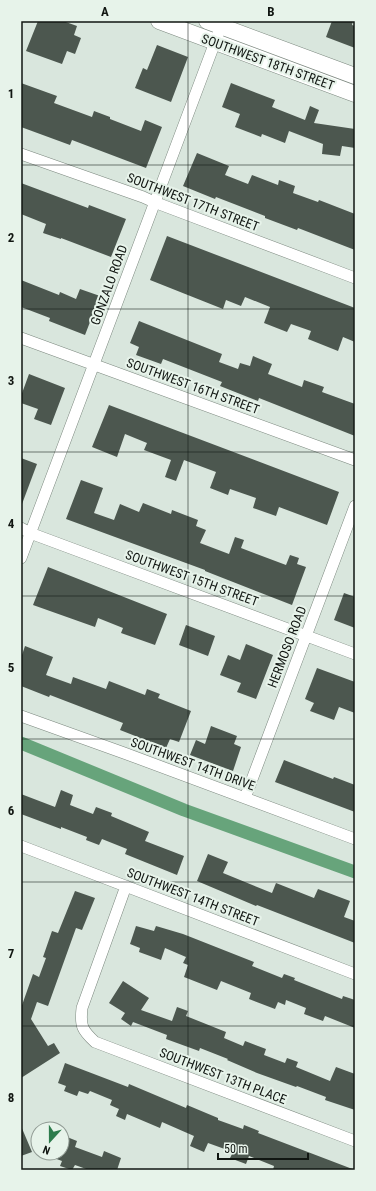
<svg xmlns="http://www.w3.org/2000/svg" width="376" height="1191" font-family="'Roboto Condensed',sans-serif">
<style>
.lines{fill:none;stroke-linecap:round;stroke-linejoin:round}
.canal{stroke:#67a47b;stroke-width:13}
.building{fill:#4c574f}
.minor-casing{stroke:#7c887f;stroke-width:12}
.secondary-casing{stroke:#7c887f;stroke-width:17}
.minor{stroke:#fff;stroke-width:11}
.secondary{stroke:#fff;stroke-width:16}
.grid{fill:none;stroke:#111612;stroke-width:1;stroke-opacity:0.55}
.labels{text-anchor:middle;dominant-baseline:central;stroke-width:4;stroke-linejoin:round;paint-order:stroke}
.street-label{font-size:13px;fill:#111612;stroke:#e7f3ea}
.neatline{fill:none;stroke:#111612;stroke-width:1.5}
.grid-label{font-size:13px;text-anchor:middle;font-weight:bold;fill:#111612}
</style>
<rect width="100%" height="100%" fill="#d9e6dd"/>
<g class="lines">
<path class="canal" d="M21,743l163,67 171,62"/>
</g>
<path class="building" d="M38,21h25l14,5 -3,9 7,3 -6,16 -8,-3 -5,13 -36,-13z
M332,21h21l-1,4 3,1v22l-29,-11z
M157,45l31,12 -17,45 -36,-14 8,-20 4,2z
M21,83l36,13 -3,7 38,14 2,-6 16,6v2l31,12 4,-11 17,7 -16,41 -74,-28 -2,5 -49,-18z
M231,83l44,17 -3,7 33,13 5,-14 9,4 -5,13 41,6v19l-13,-2 -2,10 -18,-2 1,-10 -34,-13 -4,12 -23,-9 -1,3 -26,-10 5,-13 -18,-7z
M197,153l32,13 -4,9 23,9 4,-9 26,10 1,-5 16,6 -2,7 25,9 1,-2 36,14v36l-57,-22 -1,2 -32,-12v-2l-49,-19 -1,2 -32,-13z
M21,183l67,25 1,-3 37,14 -15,38 -50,-19v1l-18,-6 3,-9 -25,-10z
M167,236l188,72v34l-12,-5 -5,14 -30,-12 3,-8 -20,-7 -4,8 -23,-9 6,-16 -25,-10 -4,9 -15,-6 -3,9 -73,-29z
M21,280l38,15 1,-3 16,7 4,-10 20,7 -15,39 -36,-14 1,-3 -29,-11z
M139,321l83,33 -3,8 19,7 2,-6 10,3 3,-10 19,8 -4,10 34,13 2,-7 20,7 -2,5 33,12v32l-96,-38 -1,3 -38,-15 2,-4 -59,-23 -2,5 -25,-9 3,-8 -9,-4z
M29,374l36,14 -14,37 -17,-6 4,-10 -17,-6v-7z
M109,405l230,87 -12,33 -48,-18 -3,9 -23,-8 3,-10 -26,-9 -2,6 -18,-7 6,-16 -32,-12 -8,21 -11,-4 6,-17 -27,-10 3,-7 -22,-9 -8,23 -25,-10z
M21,458l16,6 -15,40h-1z
M81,480l22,8 -9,25 20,7 6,-16 19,8 4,-9 28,11 1,-4 26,10 -2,6 10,4 -6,13 29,11 6,-17 9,3 -3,8 45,17 4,-10 9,3 -2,6 9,3 -14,38 -87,-34v-1l-139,-51z
M48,567l119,47 -12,31 -34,-12 2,-5 -25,-10 -3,9 -62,-22z
M344,593l11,4v31l-21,-8z
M186,625l29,11 -7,20 -29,-11z
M246,644l27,11 -17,44 -19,-7 4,-9 -21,-8 8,-20 12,5z
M25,646l28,11 -7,18 25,9 2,-7 33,12 3,-8 36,14 2,-6 13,5 -2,4 33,13 -12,31 -9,-3 -4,9 -46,-18 3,-7 -73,-28 -1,2 -28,-11v-28z
M317,668l38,14v31l-16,-6 -5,13 -24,-9 4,-8 -9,-4z
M211,726l26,10 -3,8 7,3 -8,24 -43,-16 6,-15 9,4z
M284,760l49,19 1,-2 21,8v27l-80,-30z
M61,790l12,5 -3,10 23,9 3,-7 16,6 -1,3 38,16 -4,9 39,15 -7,19 -52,-21 2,-5 -25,-10 -3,6 -13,-5 1,-3 -26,-10v2l-40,-15v-20l34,13z
M208,854l20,8 -5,11 49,20 4,-10 38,15 4,-9 32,12 -6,16 11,4v22l-98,-38 -1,1 -59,-25z
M75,891l20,7 -13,32 -6,-2 -28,78 -11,-4 -6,17 17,27 6,-3 6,10 -39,25v-70l12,-34 6,3 7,-19 -3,-1 9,-26 6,2z
M136,926l18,5 2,-5 27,8 71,28 -2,4 30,12 2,-4 11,4 -1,2 48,19 1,-3 12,4v28l-30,-12 -2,5 -19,-7 2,-6 -20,-8 -1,5 -7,-3 -3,7 -26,-10 2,-6 -30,-12 -4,9 -33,-13 4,-12 -5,-2 3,-6 -21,-9 -4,12 -22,-8 1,-4 -10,-4z
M123,981l26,17 -8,12 31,11 5,-14 11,4 -2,5 40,16 -2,6 19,8 2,-5 21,8 -2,6 21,8 2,-5 11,4 -2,5 34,14 6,-14 19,7v36l-30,-10 1,-3 -29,-11 -1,1 -39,-14 -30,-13 1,-1 -28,-11 -1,3 -33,-12 1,-4 -34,-13 -2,4 -10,-7 4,-6 -16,-10z
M65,1063l63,24 1,-3 57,24 1,-3 31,13v2l25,9 1,-4 15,6 -1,2 97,37h-82l1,-4 -25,-10 -3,8 -16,-6 3,-6 -25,-9 -4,9 -14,-6 4,-10 -32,-14 -2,6 -33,-14 -2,6 -9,-4 3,-7 -9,-4 2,-5 -22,-9 -2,3 -9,-3 -2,5 -13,-5 2,-5 -8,-3z
M21,1126l11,26 -11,4z
M62,1135l15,6 -2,6 27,10 2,-6 17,7 -4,12h-28l-14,-5 -3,5 -12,-4 2,-5 -19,-7 19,-1z"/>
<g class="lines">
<defs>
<path id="minor" d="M21,154l122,43 11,5 201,76
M21,338l334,122
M21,528l9,5 325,121
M21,558l202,-537
M21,716l103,37 231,86
M245,798l110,-292
M21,846l334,128
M126,886l-44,122c-2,18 0,22 13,34l260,99"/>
<path id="secondary" d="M159,21l196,73
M207,21l148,55"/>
</defs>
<use href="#minor" class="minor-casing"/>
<use href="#secondary" class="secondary-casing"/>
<use href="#minor" class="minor"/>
<use href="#secondary" class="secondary"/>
</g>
<path class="grid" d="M188,21v1149M21,165h334M21,309h334M21,452h334M21,596h334M21,739h334M21,882h334M21,1026h334"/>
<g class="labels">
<g class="street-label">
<text transform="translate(268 62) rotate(20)">SOUTHWEST 18TH STREET</text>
<text transform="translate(193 202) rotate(21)">SOUTHWEST 17TH STREET</text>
<text transform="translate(109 285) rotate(-70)">GONZALO ROAD</text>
<text transform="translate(193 386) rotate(20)">SOUTHWEST 16TH STREET</text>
<text transform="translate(192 578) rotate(20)">SOUTHWEST 15TH STREET</text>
<text transform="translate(287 647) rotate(-69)">HERMOSO ROAD</text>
<text transform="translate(193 764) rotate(20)">SOUTHWEST 14TH DRIVE</text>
<text transform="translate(193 897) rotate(21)">SOUTHWEST 14TH STREET</text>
<text transform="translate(223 1076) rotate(21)">SOUTHWEST 13TH PLACE</text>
</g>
</g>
<rect width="376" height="1191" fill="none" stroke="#e7f3ea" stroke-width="44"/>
<g transform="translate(50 1141) rotate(201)"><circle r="19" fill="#e7f3ea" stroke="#919b94"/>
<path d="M0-3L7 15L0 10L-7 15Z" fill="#2d7c4c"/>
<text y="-6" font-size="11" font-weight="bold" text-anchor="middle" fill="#111612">N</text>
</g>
<path d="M218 1153v6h90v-6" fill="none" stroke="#111612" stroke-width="2"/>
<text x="224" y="1153" font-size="12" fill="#111612" stroke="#e7f3ea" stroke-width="3" paint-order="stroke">50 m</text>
<rect x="22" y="22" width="332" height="1147" class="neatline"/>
<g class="grid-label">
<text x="105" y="16">A</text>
<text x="271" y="16">B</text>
<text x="11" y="98">1</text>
<text x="11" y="242">2</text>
<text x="11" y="385">3</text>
<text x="11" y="528">4</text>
<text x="11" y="672">5</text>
<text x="11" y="815">6</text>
<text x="11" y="958">7</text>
<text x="11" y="1102">8</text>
</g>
</svg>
